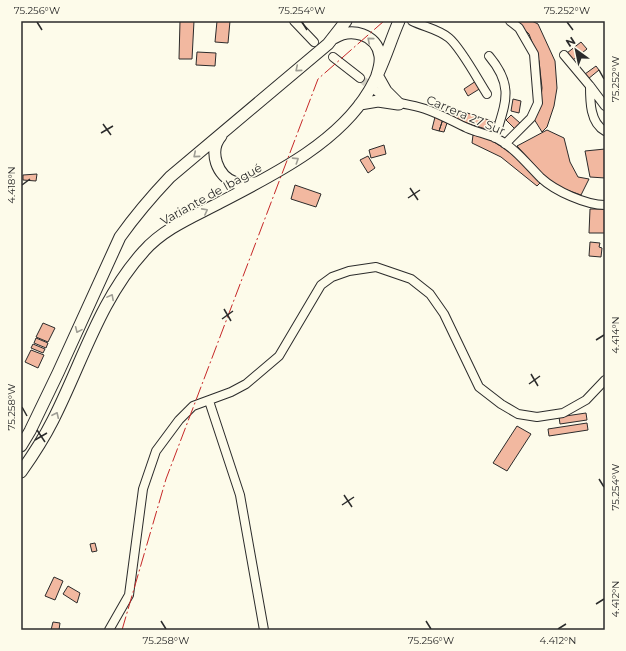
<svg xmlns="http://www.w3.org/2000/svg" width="626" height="651" font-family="Montserrat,sans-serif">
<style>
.building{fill:#f2b8a0;stroke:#2b2b2b}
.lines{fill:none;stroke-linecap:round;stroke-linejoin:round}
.minor-tunnel{stroke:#d3d1c4;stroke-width:8;stroke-dasharray:8 4;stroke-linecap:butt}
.minor-casing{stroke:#2b2b2b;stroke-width:10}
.highway-casing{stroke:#2b2b2b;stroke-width:13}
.minor{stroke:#fdfbea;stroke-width:8}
.highway{stroke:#fdfbea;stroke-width:11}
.power{stroke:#c62828;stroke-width:1;stroke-dasharray:14 3 2 3;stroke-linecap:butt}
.oneway{stroke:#9e9d94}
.ticks{fill:none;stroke:#2b2b2b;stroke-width:1.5}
.labels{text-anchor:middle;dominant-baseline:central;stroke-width:3;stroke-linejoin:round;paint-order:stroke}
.street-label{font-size:12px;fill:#2b2b2b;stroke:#fdfbea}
.neatline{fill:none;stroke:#2b2b2b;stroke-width:1.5}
.ticks-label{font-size:10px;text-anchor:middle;fill:#2b2b2b}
</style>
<rect width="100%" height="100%" fill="#fdfbea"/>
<path class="building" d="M180,21h14l-2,38h-13z
M217,21h13l-2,22 -13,-1z
M516,21h16l6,3 17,37 2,27 -3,18 -7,21 -5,5 -8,-13 6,-13 2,-18 -3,-27 -10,-27z
M581,42l6,7 -14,11 -6,-7z
M197,52l19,1 -1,13 -19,-1z
M596,66l3,4 -11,9 -3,-5z
M476,81l5,7 -13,8 -4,-7z
M513,99l8,2 -2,12 -8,-2z
M455,109l43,14 -3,9 -44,-14z
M511,115l9,8 -5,6 -9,-9z
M435,117l8,2 -4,12 -7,-2z
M443,119l5,1 -4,12 -5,-1z
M547,130l17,8 6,24 8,15 11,2 -8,16 -28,-10 -36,-39z
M473,135l15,3 20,13 26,22 7,9 -4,4 -36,-29 -29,-14z
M384,145l2,9 -15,4 -2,-8z
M605,149v29l-15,-1 -5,-26z
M368,156l7,12 -7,5 -8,-13z
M37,174l-1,7 -13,-1v-5z
M295,185l26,9 -5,13 -25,-8z
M590,209h15v24h-16z
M590,242l10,1 -1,4 3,1 -1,9 -12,-1z
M43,323l12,5 -7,14 -12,-5z
M36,338l12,5 -2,5 -12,-5z
M33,344l12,5 -2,4 -12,-5z
M31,350l13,5 -6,13 -13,-6z
M586,413l1,7 -27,4 -1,-7z
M587,423l1,7 -39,6 -1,-7z
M517,426l14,8 -24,37 -14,-8z
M95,543l2,8 -5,1 -2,-8z
M54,577l9,4 -8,19 -10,-4z
M68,586l12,7 -3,10 -14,-9z
M53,622l7,1 -1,7h-8z"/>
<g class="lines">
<path class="minor-tunnel" d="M360,78l15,12"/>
<defs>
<path id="minor" d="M294,21l20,21
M412,21c12,6 26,8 37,17 12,10 29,42 38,56
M564,55l26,31 15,20
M489,56c26,31 16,47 6,82
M333,57l27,21
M590,86c0,15 0,37 15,45
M375,90c15,15 35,13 53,20 14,5 26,12 39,18 9,4 20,6 29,10 18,9 31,26 45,40 14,13 45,27 64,27
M505,144l26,-26 7,-15 -4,-49 -15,-26 -9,-7
M209,401l31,94 24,135
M109,630l20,-35 14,-106 13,-38 23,-31 14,-14 38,-14 15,-8 33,-28 42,-71 11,-8 17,-6 27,-4 35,12 19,15 14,20 35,73 22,17 17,10 19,3 26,-4 23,-13 19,-20"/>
<path id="highway" d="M334,38c17,-11 43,-4 46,18 1,7 -1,13 -3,19l9,16 13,13
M360,104l18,-3 20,3
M221,136c-13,15 -4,41 15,47 6,2 12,1 19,0
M21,446l9,-15 28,-58 62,-136c15,-21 32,-41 50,-60l158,-133 18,-23
M21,472c12,-17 23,-34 32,-52 29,-57 47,-121 91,-169 20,-23 51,-35 77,-49 52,-27 117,-59 148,-111 13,-21 20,-47 30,-70"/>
</defs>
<use href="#minor" class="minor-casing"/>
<use href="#highway" class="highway-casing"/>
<use href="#minor" class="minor"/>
<use href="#highway" class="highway"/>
<path class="power" d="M122,630l44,-151 152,-400 66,-58"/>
</g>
<defs><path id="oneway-chevron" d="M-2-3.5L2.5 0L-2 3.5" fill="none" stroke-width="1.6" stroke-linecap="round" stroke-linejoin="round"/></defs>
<g class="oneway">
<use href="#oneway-chevron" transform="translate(370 40) rotate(-139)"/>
<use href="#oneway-chevron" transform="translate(298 69) rotate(140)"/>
<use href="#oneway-chevron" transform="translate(196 155) rotate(140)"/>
<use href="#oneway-chevron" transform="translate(296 160) rotate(-33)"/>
<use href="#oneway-chevron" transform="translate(205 211) rotate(-28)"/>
<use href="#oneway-chevron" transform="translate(111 297) rotate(-62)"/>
<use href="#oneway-chevron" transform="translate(78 330) rotate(114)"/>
<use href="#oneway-chevron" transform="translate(56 415) rotate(-65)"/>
</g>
<path class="ticks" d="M37,22l5,8M302,22l5,8M567,22l6,8M599,70l5,9M103,124l8,11M101,133l12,-7M22,185l8,-6M410,188l8,12M408,198l12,-8M224,309l7,12M222,319l11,-8M596,340l8,-5M531,374l7,12M529,384l11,-8M22,407l5,9M37,430l8,12M35,440l12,-7M599,479l5,8M344,495l8,12M342,505l12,-8M596,604l8,-5M161,621l5,8M426,621l5,8M558,629l8,-5"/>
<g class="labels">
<g class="street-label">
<text transform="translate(466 115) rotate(23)">Carrera 27 Sur</text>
<text transform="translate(211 194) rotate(-29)">Variante de Ibagué</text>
</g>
</g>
<rect width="626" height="651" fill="none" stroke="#fdfbea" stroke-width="44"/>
<g transform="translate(576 50) rotate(327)" stroke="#fdfbea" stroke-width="3" paint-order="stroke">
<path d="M0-3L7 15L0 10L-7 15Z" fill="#2b2b2b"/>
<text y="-6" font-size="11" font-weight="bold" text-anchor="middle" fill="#2b2b2b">N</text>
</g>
<rect x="22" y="22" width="582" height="607" class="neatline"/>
<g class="ticks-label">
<text x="37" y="14">75.256°W</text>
<text x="302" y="14">75.254°W</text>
<text x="567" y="14">75.252°W</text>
<text transform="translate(615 79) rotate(-90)" y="4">75.252°W</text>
<text transform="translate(11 185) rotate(-90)" y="4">4.418°N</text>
<text transform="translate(615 335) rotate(-90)" y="4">4.414°N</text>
<text transform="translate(11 407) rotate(-90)" y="4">75.258°W</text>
<text transform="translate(615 487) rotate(-90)" y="4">75.254°W</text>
<text transform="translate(615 599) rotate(-90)" y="4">4.412°N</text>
<text x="166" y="644">75.258°W</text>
<text x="431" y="644">75.256°W</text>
<text x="558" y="644">4.412°N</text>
</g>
</svg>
